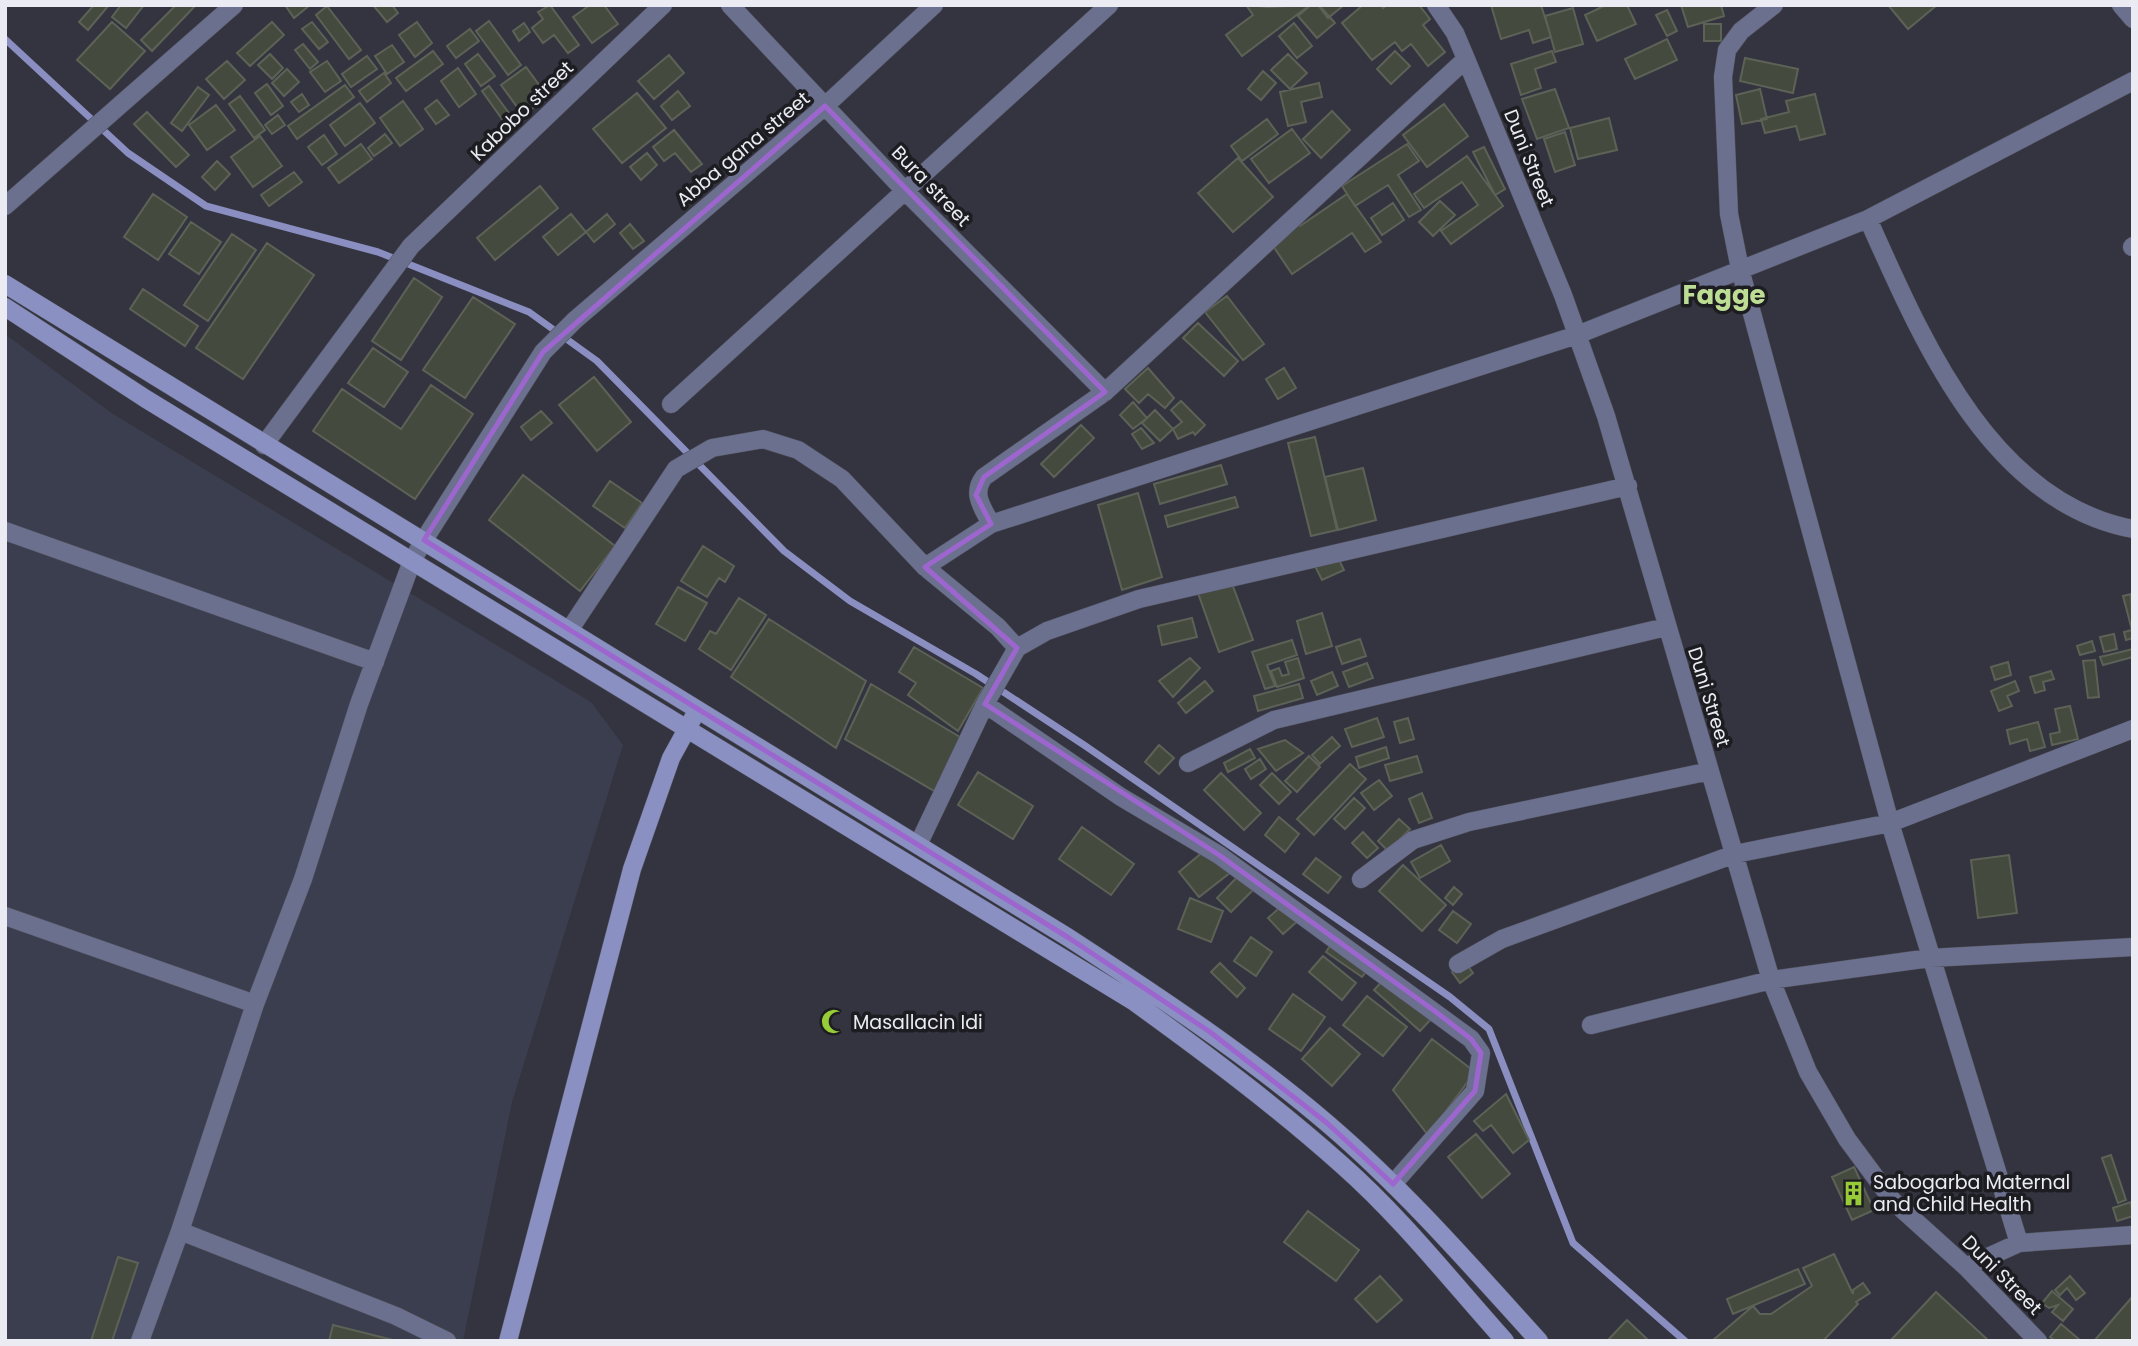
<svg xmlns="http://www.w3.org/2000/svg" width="2138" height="1346" font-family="Poppins,sans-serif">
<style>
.built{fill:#3b3e4e}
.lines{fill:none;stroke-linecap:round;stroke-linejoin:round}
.stream{stroke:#8a8ec1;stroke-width:7}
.building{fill:#454a3f;stroke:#5d6257;stroke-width:2}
.street-casing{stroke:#50515c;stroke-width:19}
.secondary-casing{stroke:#50515c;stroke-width:19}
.street{stroke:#6c708f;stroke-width:18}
.secondary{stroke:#8a90c1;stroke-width:18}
.marked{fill:none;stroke:#9d66cf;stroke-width:5;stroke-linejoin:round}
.labels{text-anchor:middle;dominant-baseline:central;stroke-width:7;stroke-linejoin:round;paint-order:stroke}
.street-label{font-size:19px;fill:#ebecf3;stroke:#1c1c21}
.poi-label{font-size:19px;fill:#ebecf3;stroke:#1c1c21;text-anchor:start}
.district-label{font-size:26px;font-weight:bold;fill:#bddc94;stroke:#1c1c21}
</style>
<rect width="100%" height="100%" fill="#33343f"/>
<path class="built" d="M5,334l108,80 478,288 32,43 -111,357 -49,239h-458z"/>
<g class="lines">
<path class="stream" d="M5,39l123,114 78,53 172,46 151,60 68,49 187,190 66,50 126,73 108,71 366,252 39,32 84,214 112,98"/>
</g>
<path class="building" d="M94,5h15l-21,25 -9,-8z
M121,5h23l-18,23 -14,-11z
M176,5h20l-44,46 -11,-11z
M285,5h25l-16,13z
M373,5h19l6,8 -11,9z
M550,5l29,40 -11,8 -14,-18 -11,8 -11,-15 11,-9 -5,-7z
M590,5h14l14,19 -26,19 -19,-26z
M1246,5l22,2 42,-2 -68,51 -16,-21 27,-20z
M1311,5h8l16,18 -18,15 -19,-22z
M1318,5h26l-16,13z
M1363,5h18l2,3 4,-3h32l11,14 -7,6 22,27 -17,14 -17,-22 -9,7 -7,-9 -23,18 -30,-37z
M1491,5h50l10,32 -18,6 -4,-13 -28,9z
M1606,5h21l9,19 -39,17 -12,-26z
M1681,5h40l3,11 -36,11z
M1888,5h49l-29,24z
M327,6l34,44 -12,9 -33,-44z
M1573,8l10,36 -28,8 -10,-36z
M1667,10l10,21 -10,5 -11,-21z
M489,21l32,44 -13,10 -32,-44z
M112,22l33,29 -35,38 -33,-29z
M272,22l12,13 -34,31 -13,-13z
M312,22l16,20 -9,7 -17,-20z
M417,22l15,21 -17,14 -16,-22z
M524,23l6,9 -11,9 -6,-10z
M1294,23l18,23 -15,12 -18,-22z
M1704,24h17v17h-17z
M470,29l9,12 -23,17 -9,-12z
M1667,39l10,21 -42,19 -10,-20z
M303,44l15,18 -8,7 -15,-19z
M392,45l12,17 -17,12 -12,-18z
M433,51l10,13 -37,27 -10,-13z
M1395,51l15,15 -19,18 -14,-15z
M1552,51l4,11 -21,7 6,19 -20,7 -10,-31z
M270,54l13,14 -11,11 -14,-14z
M478,54l17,22 -14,10 -16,-22z
M1288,54l19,19 -17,16 -19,-19z
M669,55l15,18 -30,26 -16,-18z
M367,56l10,13 -26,18 -9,-13z
M1745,58l53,11 -5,24 -53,-12z
M227,61l18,19 -21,19 -18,-20z
M327,61l14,20 -16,11 -15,-20z
M526,67l22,30 -25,18 -22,-30z
M458,68l18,26 -17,13 -18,-26z
M287,69l12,13 -15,14 -12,-13z
M1263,71l13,12 -15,17 -13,-11z
M384,73l7,10 -24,19 -8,-11z
M1319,83l3,14 -21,5 5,20 -18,4 -8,-34z
M267,84l16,22 -12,9 -16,-22z
M345,85l9,12 -57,42 -9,-13z
M489,86l20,27 -7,6 -20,-28z
M198,87l11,8 -27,36 -11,-8z
M1555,89l14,39 -32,11 -15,-40z
M1760,89l7,30 -25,5 -6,-29z
M678,91l12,15 -18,14 -11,-14z
M637,93l29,35 -44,35 -29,-34z
M302,94l7,11 -10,7 -8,-10z
M1815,94l10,40 -25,6 -4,-14 -31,7 -4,-14 28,-7 -3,-11z
M240,96l25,34 -11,8 -25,-34z
M437,100l12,15 -13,9 -11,-15z
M403,101l20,28 -23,17 -20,-28z
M360,103l15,20 -30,23 -15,-21z
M1444,104l24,32 -41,31 -24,-32z
M216,105l19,25 -28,20 -18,-25z
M1332,111l18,19 -29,28 -18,-19z
M147,112l42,43 -13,12 -42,-43z
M278,115l7,10 -13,9 -7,-9z
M1609,118l8,32 -39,9 -8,-31z
M1267,119l11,15 -36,27 -11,-15z
M1292,129l18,24 -41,30 -18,-24z
M674,130l28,34 -11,8 -16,-19 -11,8 -11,-14z
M1565,132l10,33 -20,7 -11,-33z
M385,134l7,9 -18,13 -6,-8z
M324,135l13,19 -15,11 -14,-18z
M260,136l22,30 -29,21 -22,-30z
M361,144l11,15 -33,24 -11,-15z
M1407,144l12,17 -21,14 23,35 -12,7 -21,-32 -33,21 -13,-20z
M1484,147l21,42 -10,6 -22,-43z
M647,153l10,12 -16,15 -11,-13z
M1467,156l36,50 -52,38 -10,-13 37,-26 -16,-23 -38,26 -10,-14z
M1238,158l35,39 -40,35 -35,-39z
M217,161l13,13 -15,16 -13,-13z
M294,172l8,10 -33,24 -8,-11z
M540,186l18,22 -63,52 -18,-22z
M153,194l34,23 -29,43 -34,-23z
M1347,194l34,48 -16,10 -13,-19 -60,41 -23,-34 27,-19 4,5z
M1440,201l15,14 -22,21 -14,-14z
M1393,203l11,17 -22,15 -11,-17z
M571,214l15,18 -28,23 -15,-18z
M607,214l8,10 -21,18 -8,-10z
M191,222l30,20 -22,32 -30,-20z
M630,224l14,17 -11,8 -13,-16z
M232,234l24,16 -48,71 -24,-16z
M267,243l47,32 -71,104 -47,-31z
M414,278l28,19 -41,63 -29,-19z
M143,289l55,37 -13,20 -55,-37z
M1227,296l37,48 -21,16 -38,-48z
M473,297l42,27 -50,74 -42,-28z
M1198,323l40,38 -14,15 -41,-38z
M373,348l35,24 -24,35 -36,-24z
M1148,368l26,30 -9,10 -17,-14 -9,9 -14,-14z
M1284,368l12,20 -18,11 -12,-20z
M594,377l37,45 -34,29 -38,-46z
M431,385l42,29 -58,85 -102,-68 29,-42 59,40z
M1181,401l24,24 -10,10 -2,-3 -15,7 -5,-10 9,-7 -11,-12z
M1133,402l14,16 -14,11 -13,-14z
M1155,410l18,19 -13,12 -18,-18z
M541,411l11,12 -21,17 -10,-13z
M1081,425l13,13 -40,39 -13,-13z
M1141,428l13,15 -12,6 -10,-15z
M1315,437l22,93 -26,6 -23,-93z
M1221,465l6,19 -67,20 -6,-20z
M1363,468l13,52 -38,10 -13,-53z
M523,475l92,71 -35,45 -91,-71z
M610,481l32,22 -17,25 -32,-22z
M1138,493l24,84 -40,13 -24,-85z
M1235,497l3,10 -70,20 -3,-11z
M703,546l31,20 -9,16 -6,-4 -12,19 -26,-16z
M1337,556l7,14 -22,10 -7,-14z
M1231,581l22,59 -34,12 -21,-59z
M678,587l29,16 -22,38 -29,-17z
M2131,594l2,44 -7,2 -2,-8 8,-2 -9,-34z
M739,598l27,17 -35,55 -32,-21 11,-18 6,3z
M1322,613l10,33 -26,8 -9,-33z
M1192,618l5,19 -35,8 -4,-19z
M769,619l97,62 -30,67 -105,-71z
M2114,634l3,15 -13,3 -4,-15z
M1360,639l6,17 -24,8 -6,-17z
M1292,640l5,15 -30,10 8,21 -10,3 -13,-37z
M2092,641l3,10 -15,4 -3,-9z
M914,647l69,41 -25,43 -50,-36 8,-12 -17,-11z
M2133,649v8l-30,8 -3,-8z
M1190,658l10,10 -27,29 -14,-16z
M1298,658l6,20 -27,9 -6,-16 8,-3 3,8 7,-2 -4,-12z
M2095,660l4,37 -11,1 -5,-37z
M2008,662l3,13 -16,5 -4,-13z
M1367,663l6,15 -24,9 -6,-15z
M2051,671l3,8 -11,3 2,8 -10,3 -5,-16z
M1332,672l6,14 -21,9 -6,-14z
M1205,681l8,10 -27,22 -8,-10z
M2015,681l4,10 -12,5 5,10 -13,5 -8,-20z
M871,684l94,56 -29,52 -91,-53z
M1299,684l4,14 -45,13 -4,-15z
M2070,706l8,33 -26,6 -2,-11 10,-2 -5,-23z
M1377,718l7,19 -32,10 -7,-18z
M1408,718l6,21 -14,4 -6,-21z
M2038,722l7,25 -15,4 -3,-12 -17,5 -3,-14z
M1332,737l8,9 -20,18 -8,-9z
M1285,740l18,13 -27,18 -18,-22z
M1159,745l15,13 -15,16 -14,-12z
M1386,747l3,11 -30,10 -3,-11z
M1250,749l5,9 -27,14 -4,-9z
M1309,756l11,11 -23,25 -12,-11z
M1417,756l5,16 -32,9 -5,-16z
M1260,759l6,10 -15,10 -6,-10z
M1350,764l16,15 -52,56 -17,-16z
M978,772l55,34 -20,33 -55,-34z
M1221,773l40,40 -17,17 -40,-40z
M1272,773l19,19 -12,12 -19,-19z
M1379,780l13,16 -18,14 -13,-17z
M1422,793l10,25 -13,5 -10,-24z
M1354,798l11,10 -20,21 -11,-10z
M1279,817l20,17 -14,18 -20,-17z
M1399,819l11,10 -22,22 -10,-10z
M1082,827l52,37 -23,31 -52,-36z
M1363,832l15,16 -11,10 -15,-15z
M1441,845l9,16 -30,17 -9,-16z
M1210,846l21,26 -32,25 -20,-25z
M2009,855l8,58 -39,5 -7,-58z
M1316,858l25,19 -13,16 -25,-19z
M1403,865l43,40 -24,26 -43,-40z
M1243,871l15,14 -27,27 -14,-14z
M1454,887l8,7 -9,11 -8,-7z
M1190,898l33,13 -12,31 -33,-13z
M1286,902l15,16 -18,16 -15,-16z
M1453,911l18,13 -14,19 -18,-13z
M1251,937l21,15 -16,24 -22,-15z
M1336,937l37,26 -11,14 -36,-25z
M1323,956l33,27 -14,17 -33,-28z
M1220,963l25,25 -8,9 -26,-25z
M1466,963l7,10 -13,10 -8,-11z
M1389,974l45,42 -14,15 -46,-41z
M1293,994l32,23 -24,34 -32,-22z
M1367,996l40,31 -24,29 -40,-31z
M1330,1028l30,26 -28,32 -30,-27z
M1432,1039l43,33 -47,63 -35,-45z
M1506,1094l23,46 -16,13 -22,-28 -8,6 -9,-10z
M1476,1134l34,40 -28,24 -34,-41z
M2111,1155l15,45 -8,3 -16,-45z
M1854,1167l20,43 -22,10 -20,-43z
M2131,1202l2,14 -16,5 -4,-13z
M1308,1211l51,39 -23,31 -52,-39z
M1834,1254l19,40v-4l10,-7 7,10 -14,9 2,2 -35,37h-111l41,-35 7,8h11l41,-28 -9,-18z
M118,1257l20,6 -26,78h-21z
M1798,1269l7,15 -72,30 -6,-15z
M1380,1276l22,24 -25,22 -22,-23z
M2070,1276l15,17 -9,7 -9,-12 -7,7 -5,-5z
M2052,1291l21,18 -10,12 -11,-9 6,-7 -9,3 -7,-5z
M1936,1292l53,49h-99z
M2133,1296v45h-39z
M1627,1320l22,21h-42z
M2061,1324l20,17h-26l-5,-4z
M333,1325l64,16h-68z"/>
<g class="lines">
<defs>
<path id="street" d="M730,5l175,186 200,201
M1436,5l19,28 11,26 97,236 43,121 165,564 37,92 39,67 46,62 73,66 72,74
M1774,5l-33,26 -14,19 -4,27 6,137 11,55 150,554 129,420
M2121,5l12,14
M5,206l229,-201
M1868,219c53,118 121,283 265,310
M2132,247l1,-1
M671,404l438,-399
M264,445l147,-199 252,-241
M991,524c-8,-16 -20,-30 -7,-47l121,-85 361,-333
M5,531l370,131
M925,567l66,-43 586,-189 291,-116 265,-138
M570,629l106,-160 36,-21 51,-9 35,11 44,29 83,88 73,60 19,21
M985,704l136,93 98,58 252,184 10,14 -6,38 -82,93
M1188,763l86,-43 392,-93
M918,845l67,-141 32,-56 30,-17 92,-32 489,-113
M1361,879l52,-39 56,-18 241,-51
M5,916l250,88
M1458,964l44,-25 233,-85 155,-31 243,-94
M1591,1025l180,-45 159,-22 203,-11
M180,1231l216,85 51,25
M1966,1267l53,-24 114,-8
M140,1341l40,-110 75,-227 48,-125 56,-175 53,-143 12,-21 119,-188 32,-32 250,-214 109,-101"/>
<path id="secondary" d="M5,284l1064,654c89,58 178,117 259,186 77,66 143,142 211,217
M5,307l141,92 987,602c72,52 143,105 209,164 60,53 110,117 163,176
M508,1341l124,-472 39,-111 22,-40"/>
</defs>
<use href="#street" class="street-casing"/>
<use href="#secondary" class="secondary-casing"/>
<use href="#street" class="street"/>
<use href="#secondary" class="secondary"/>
</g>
<path class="marked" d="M825,106l280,286 -121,85 -8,18 15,29 -66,43 92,81 -32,56 234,151 217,157 35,27 10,14 -6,38 -82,93 -66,-61 -117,-91 -141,-94 -645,-398 119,-188z"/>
<defs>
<symbol id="mosque-bare" viewBox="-9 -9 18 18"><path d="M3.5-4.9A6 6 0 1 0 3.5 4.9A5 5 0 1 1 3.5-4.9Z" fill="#97cb38" stroke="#1c1c21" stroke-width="2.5" paint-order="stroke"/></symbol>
<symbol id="building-bare" viewBox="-9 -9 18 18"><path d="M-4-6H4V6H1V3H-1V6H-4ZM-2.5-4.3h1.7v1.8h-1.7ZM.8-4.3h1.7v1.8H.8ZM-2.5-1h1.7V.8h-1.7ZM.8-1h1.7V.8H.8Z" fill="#97cb38" stroke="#1c1c21" stroke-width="2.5" paint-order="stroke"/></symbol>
</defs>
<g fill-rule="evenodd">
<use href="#mosque-bare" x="816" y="1004" width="35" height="35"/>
<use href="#building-bare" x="1836" y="1176" width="35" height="35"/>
</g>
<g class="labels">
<g class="street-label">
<text transform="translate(522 111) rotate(-44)">Kabobo street</text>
<text transform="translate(743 149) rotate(-40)">Abba gana street</text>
<text transform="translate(1529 158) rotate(68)">Duni Street</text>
<text transform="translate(931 186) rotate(46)">Bura street</text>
<text transform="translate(1709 697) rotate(73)">Duni Street</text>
<text transform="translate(2002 1275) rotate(45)">Duni Street</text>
</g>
<g class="poi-label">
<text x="853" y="1022">Masallacin Idi</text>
<text x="1873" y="1182">Sabogarba Maternal<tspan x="1873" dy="22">and Child Health</tspan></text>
</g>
<g class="district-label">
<text x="1724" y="295">Fagge</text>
</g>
</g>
<rect width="2138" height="1346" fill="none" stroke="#ebecf3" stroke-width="14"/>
</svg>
